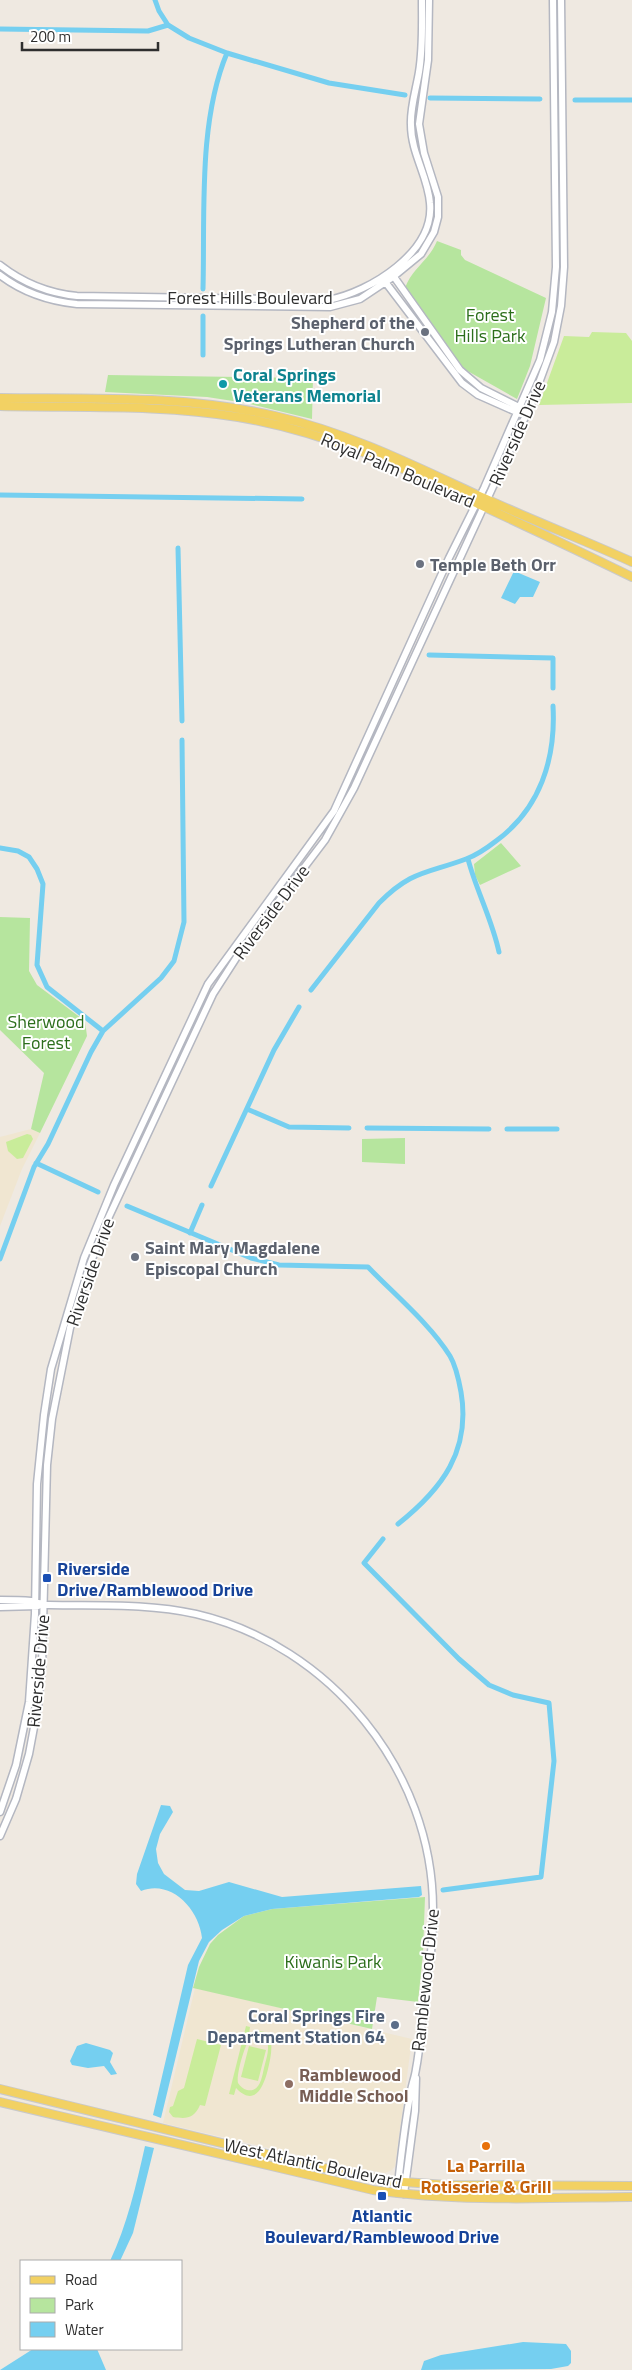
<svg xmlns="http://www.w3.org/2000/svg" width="632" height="2370" font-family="'Titillium Web',sans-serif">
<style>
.education{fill:#f0e6d1}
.green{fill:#b6e59e}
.pitch{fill:#c9ec9a;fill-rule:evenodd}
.water{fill:#75cff0}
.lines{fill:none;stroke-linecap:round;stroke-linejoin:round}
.canal{stroke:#75cff0;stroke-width:5}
.minor-casing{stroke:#b4b7c1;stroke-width:9}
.major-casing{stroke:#c9c9c9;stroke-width:10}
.minor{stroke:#fff;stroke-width:6}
.major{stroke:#f2d163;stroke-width:8}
.worship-dot{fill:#6b7280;stroke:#fff;stroke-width:2}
.culture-dot{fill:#0f9aa8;stroke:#fff;stroke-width:2}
.transit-dot{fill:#1a4fb4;stroke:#fff;stroke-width:2}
.service-dot{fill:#5c6f8a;stroke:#fff;stroke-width:2}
.education-dot{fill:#8d6e63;stroke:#fff;stroke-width:2}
.food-dot{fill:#e8710a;stroke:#fff;stroke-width:2}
.labels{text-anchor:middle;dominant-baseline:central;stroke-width:4;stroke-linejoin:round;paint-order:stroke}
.street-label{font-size:18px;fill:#2e2e2e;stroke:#fff}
.park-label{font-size:18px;fill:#2c6e1b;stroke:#fff}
.worship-label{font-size:18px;font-weight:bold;fill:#5b616d;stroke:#fff;text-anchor:start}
.culture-label{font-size:18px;font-weight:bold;fill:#0d838f;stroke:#fff;text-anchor:start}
.transit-label{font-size:18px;font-weight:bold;fill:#164399;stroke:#fff;text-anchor:start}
.service-label{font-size:18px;font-weight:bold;fill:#4e5e75;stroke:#fff;text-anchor:end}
.education-label{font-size:18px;font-weight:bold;fill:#785e54;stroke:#fff;text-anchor:start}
.food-label{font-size:18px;font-weight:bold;fill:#c56008;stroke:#fff}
</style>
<rect width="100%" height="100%" fill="#efe9e1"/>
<path class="education" d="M31,1129l9,4 -18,36 -22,57v-89z
M195,1988l217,51 -17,127 -3,4 -7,3 -40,-7 -182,-43z"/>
<path class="green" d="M437,241l24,9v5l4,5 81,38 -16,68 -13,33 -53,-30 -59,-81c7,-20 23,-26 32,-47z
M108,375l205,3 -1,41 -66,-16 -39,-6 -102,-5z
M501,843l20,23 -41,19 -5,-10 -1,-11z
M0,917l30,1 -1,53 8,14 48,36 2,15 -47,97 -9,-4 13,-56 -44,-43z
M405,1138v26l-43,-2v-23z
M425,1897l-2,56 -5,49 -41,-5 -5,32 -179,-41 6,-21 11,-23 8,-9 26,-19 28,-7z"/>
<path class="pitch" d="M592,332l34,1 6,8v62l-93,2 25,-69 25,1z
M27,1134l4,1 2,4 -10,19 -6,1 -9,-8 -2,-9z
M246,2026l4,1 -1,7c29,-12 23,19 19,35 -4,17 -13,39 -32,19l-2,7 -5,-1zM260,2036l7,5c3,9 -1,18 -3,27 -2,9 -4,25 -17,22 -4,-1 -7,-4 -9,-7 -2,-8 7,-40 13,-46z
M197,2039l24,6 -16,61 -5,-1c-6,14 -14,14 -27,12l-4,-5 1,-5 3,-1 5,-15 6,-3z
M249,2046l17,4 -8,31 -17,-4z"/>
<path class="water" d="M514,571l26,11 -7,15h-13l-5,7 -14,-6z
M161,1805l9,1 3,6 -13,22 -4,15 2,14 6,11 21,16 14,1 30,-9 53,15 139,-11 1,9 -3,2 -147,12 -28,7 -22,14 -13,12 -10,19 -38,157 -8,-3 35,-150 14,-27c-3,-29 -31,-59 -61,-47l-5,-7 1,-10z
M86,2043l24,7 3,3 -3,9 7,12 -6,1 -7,-9 -16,2 -16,-3 -2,-4 7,-15z
M145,2146l9,2 -21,85 -13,28h-10c17,-36 26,-75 35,-115z
M523,2342l43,2 5,7v12l-3,3 -17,3 -130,1 3,-9 17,-6z
M33,2349h64l9,21h-106z"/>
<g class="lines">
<path class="canal" d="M155,0l4,11 9,14 21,13 38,15 102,30 76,12
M0,29l148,2 20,-6
M430,98l110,1
M575,100h57
M203,289c2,-75 -5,-167 24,-236
M203,316v39
M0,495l302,4
M178,548l4,173
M429,655l124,3v30
M0,848l18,3 11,6 8,12 6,15 -6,81 10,22 56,44
M468,859c8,31 24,60 31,93
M311,990l68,-87c33,-33 47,-29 87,-44 11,-4 21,-11 30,-18 44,-32 60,-82 57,-135
M247,1109l42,18 60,1
M367,1128l122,1
M507,1129h50
M36,1163l62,29
M211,1186l63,-136 25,-43
M127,1206l124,52 28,7 89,2c26,27 62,57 82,89 6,10 9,25 11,36 10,59 -19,97 -63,132
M190,1233l12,-28
M0,1259l34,-92 14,-23 43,-92 12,-21 58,-53 13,-17 10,-39 -2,-182
M383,1539l-19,24 95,96 30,26 24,10 36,8 5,58 -13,116 -98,13"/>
<defs>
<path id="minor" d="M0,265c23,18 47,28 77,31l251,4c42,-8 107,-48 102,-97 -2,-27 -19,-50 -19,-78 -1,-17 5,-35 8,-53 4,-24 3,-48 3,-72
M392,274l68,96 21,18 42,21
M0,275c22,17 49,26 77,29l253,3 30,-8 33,-22 28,-23 13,-22 4,-15v-20l-14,-44 -5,-29 9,-64 1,-60
M383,279l79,104 16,12 43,19
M0,1600c10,0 21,0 31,1 6,1 12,4 18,4 49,1 98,-2 147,9 134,31 237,157 237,295 1,33 -5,66 -10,98 -2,21 -3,42 -7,62 -1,8 -4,15 -5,22 -7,34 -10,68 -14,102
M0,1607l38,-1
M0,1812l16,-47 13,-63 6,-88 2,-130 7,-69 7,-46 33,-111 30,-73 94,-201 126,-173 115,-253 35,-70 56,-128 12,-48 4,-45 -3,-267
M0,1836l16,-37 13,-45 9,-48 4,-39 5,-202 5,-46 18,-91 19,-61 17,-44 107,-229 27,-42 85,-112 29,-52 178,-386 22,-60 7,-36 3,-39 -3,-267
M404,2194l11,-83 1,-33"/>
<path id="major" d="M0,398c92,1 185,-3 275,18 75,17 142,51 211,83 48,22 98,41 146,63
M0,406c79,2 160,-2 238,11 85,14 163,49 240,87 52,24 103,48 154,73
M0,2089l324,79 66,13 56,4 186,1
M0,2102l373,88c85,12 173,8 259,7"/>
</defs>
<use href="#minor" class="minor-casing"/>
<use href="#major" class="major-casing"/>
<use href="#minor" class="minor"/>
<use href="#major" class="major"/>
</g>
<g class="worship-dot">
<circle cx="425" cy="332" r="5"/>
<circle cx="420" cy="564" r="5"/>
<circle cx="135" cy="1257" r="5"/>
</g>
<circle class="culture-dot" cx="223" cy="384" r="5"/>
<g class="transit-dot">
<rect x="42" y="1573" width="10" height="10" rx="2.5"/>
<rect x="377" y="2191" width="10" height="10" rx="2.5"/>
</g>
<circle class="service-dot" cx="395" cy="2025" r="5"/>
<circle class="education-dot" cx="289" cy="2084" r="5"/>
<circle class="food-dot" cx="486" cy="2146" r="5"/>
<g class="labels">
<g class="street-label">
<text x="250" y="297">Forest Hills Boulevard</text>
<text transform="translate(517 433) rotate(-66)">Riverside Drive</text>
<text transform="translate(398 470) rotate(23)">Royal Palm Boulevard</text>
<text transform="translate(271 912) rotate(-53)">Riverside Drive</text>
<text transform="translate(90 1272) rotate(-71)">Riverside Drive</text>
<text transform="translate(38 1671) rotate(-85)">Riverside Drive</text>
<text transform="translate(425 1980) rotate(-84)">Ramblewood Drive</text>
<text transform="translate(313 2163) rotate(12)">West Atlantic Boulevard</text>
</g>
<g class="park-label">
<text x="490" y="314">Forest<tspan x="490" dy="21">Hills Park</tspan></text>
<text x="46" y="1021">Sherwood<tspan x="46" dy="21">Forest</tspan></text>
<text x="333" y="1961">Kiwanis Park</text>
</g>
<g class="worship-label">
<text x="415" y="322" text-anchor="end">Shepherd of the<tspan x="415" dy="21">Springs Lutheran Church</tspan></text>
<text x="430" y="564">Temple Beth Orr</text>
<text x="145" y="1247">Saint Mary Magdalene<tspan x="145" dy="21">Episcopal Church</tspan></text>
</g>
<g class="culture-label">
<text x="233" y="374">Coral Springs<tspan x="233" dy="21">Veterans Memorial</tspan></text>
</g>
<g class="transit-label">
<text x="57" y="1568">Riverside<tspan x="57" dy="21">Drive/Ramblewood Drive</tspan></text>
<text x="382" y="2215" text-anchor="middle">Atlantic<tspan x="382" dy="21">Boulevard/Ramblewood Drive</tspan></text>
</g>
<g class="service-label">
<text x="385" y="2015">Coral Springs Fire<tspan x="385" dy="21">Department Station 64</tspan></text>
</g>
<g class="education-label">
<text x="299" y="2074">Ramblewood<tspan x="299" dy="21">Middle School</tspan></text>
</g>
<g class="food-label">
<text x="486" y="2165">La Parrilla<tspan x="486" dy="21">Rotisserie &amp; Grill</tspan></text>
</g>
</g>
<rect x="20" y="2260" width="162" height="90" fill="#ffffff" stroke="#ababab"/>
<rect x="30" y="2276" width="25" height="8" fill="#f2d163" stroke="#ababab"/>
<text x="65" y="2285" font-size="15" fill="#2e2e2e">Road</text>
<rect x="30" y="2298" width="25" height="15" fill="#b6e59e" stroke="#ababab"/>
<text x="65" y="2310" font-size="15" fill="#2e2e2e">Park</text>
<rect x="30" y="2322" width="25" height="15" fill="#75cff0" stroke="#ababab"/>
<text x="65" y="2335" font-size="15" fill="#2e2e2e">Water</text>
<path d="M22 42v8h136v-8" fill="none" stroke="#2e2e2e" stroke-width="2.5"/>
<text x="30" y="42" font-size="15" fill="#2e2e2e" stroke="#ffffff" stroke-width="4" paint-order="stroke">200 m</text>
</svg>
